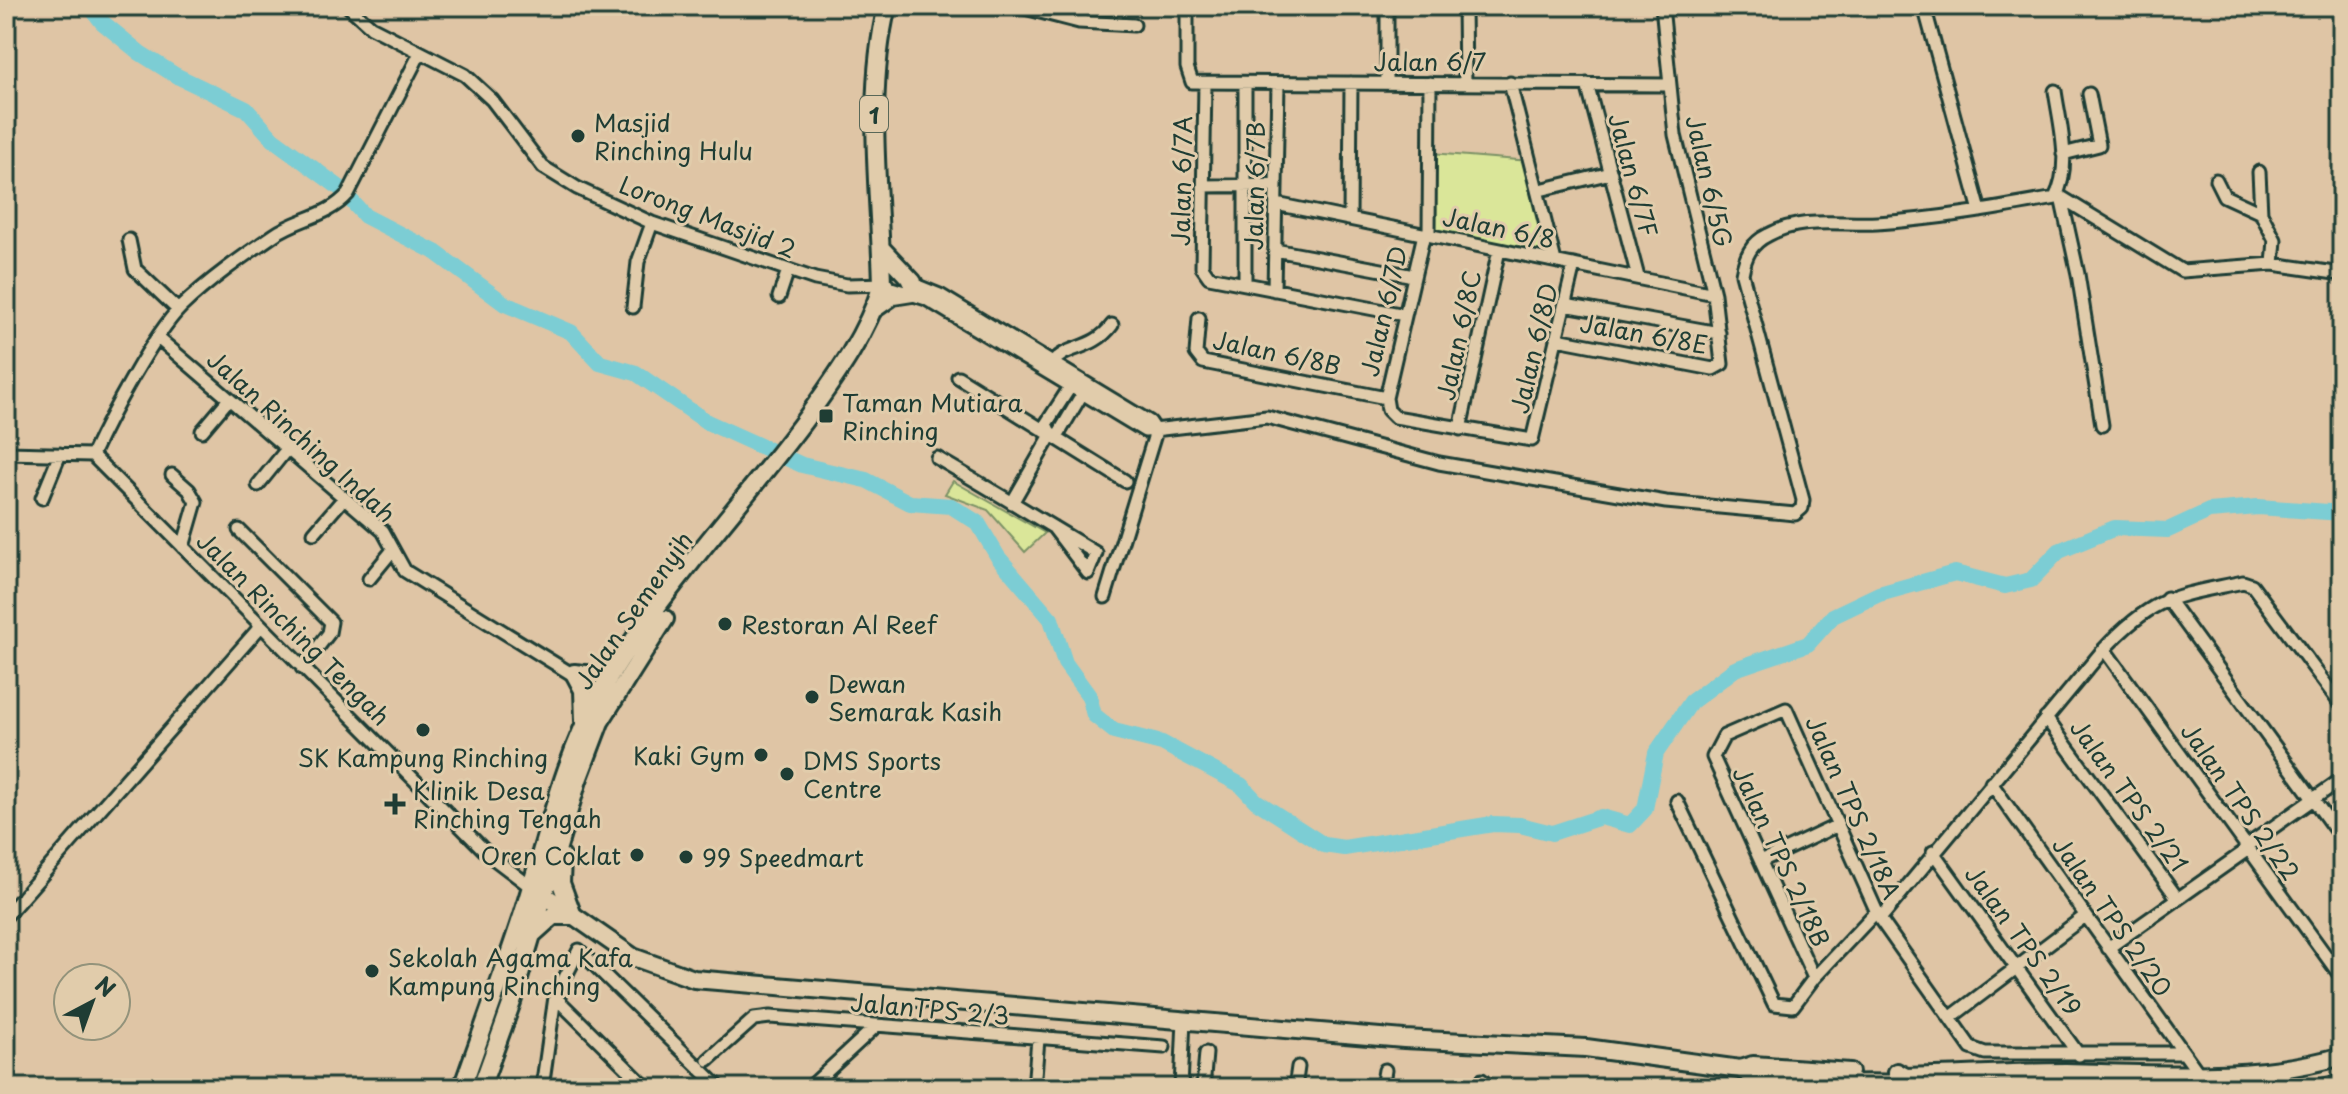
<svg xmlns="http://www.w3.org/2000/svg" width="2348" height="1094" font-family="'Playpen Sans',sans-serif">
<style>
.green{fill:#dae699;stroke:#7c9266;stroke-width:2}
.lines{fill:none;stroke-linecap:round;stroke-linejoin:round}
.river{stroke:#7ccdd4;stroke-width:16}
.street-casing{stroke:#1f3d34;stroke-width:17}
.secondary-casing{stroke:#1f3d34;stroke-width:22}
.primary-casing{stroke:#1f3d34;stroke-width:22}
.street{stroke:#e1ccab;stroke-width:11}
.secondary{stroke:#e1ccab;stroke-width:16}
.primary{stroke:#e1ccab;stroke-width:16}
.poi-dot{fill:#1f3d34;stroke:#e1ccab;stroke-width:3}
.labels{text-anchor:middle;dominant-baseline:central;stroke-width:6;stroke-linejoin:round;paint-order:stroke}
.shield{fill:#e1ccab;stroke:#596858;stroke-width:2}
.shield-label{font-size:22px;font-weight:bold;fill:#1f3d34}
.street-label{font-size:24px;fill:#1f3d34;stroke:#e1ccab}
.poi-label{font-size:24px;fill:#1f3d34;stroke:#e1ccab;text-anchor:start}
</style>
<rect width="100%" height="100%" fill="#dfc5a5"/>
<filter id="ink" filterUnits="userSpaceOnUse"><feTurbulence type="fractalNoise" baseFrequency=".0125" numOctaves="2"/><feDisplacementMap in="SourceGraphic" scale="16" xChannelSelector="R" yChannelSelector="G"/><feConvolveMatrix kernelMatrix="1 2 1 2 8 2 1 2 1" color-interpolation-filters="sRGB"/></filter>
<g filter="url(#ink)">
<path class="green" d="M1431,153l99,8 23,98 -123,-24z
M953,481l92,52 -20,19 -37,-42 -43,-16z"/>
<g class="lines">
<path class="river" d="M90,6l12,16 38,31 35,22 71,34 27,30 67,49 25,28 70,36 70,52 66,28 29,31 36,10 71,49 95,43 64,15 44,23 41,3 27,17 20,34 53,62 14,44 24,33 5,19 20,16 48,12 79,42 15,16 68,44 20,3 149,-24 27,1 32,8 49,-16 29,8 15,-16 11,-56 35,-51 44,-33 73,-25 25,-28 46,-22 76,-21 50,13 26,-6 28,-29 56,-23 53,2 41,-19 49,-4 84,6"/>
<defs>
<path id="street" d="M348,6l23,21 94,48 27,25 51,67 34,21 75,35 163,56 32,6 40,-1
M1017,6l62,16 55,3
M1187,6v61l5,15 477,3
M1387,6v77
M1464,6l1,77
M1924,6l56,205
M1079,22l5,-16
M1205,83l-3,184 7,10 196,38
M1510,83l45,178
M1587,84l51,193
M2063,154l36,-9 -10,-51
M2259,172l2,41 14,27 -2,24
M2216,180l8,16 37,17
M1203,186l73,-1
M1540,190l71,-17
M2061,197l17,77 24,151
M2055,198c17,-32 5,-73 0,-107
M1276,204l438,90
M1350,219l1,-136
M1424,234l-38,164 2,12 7,7 137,23 42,-175
M1429,235l1,-152
M129,240l6,29 43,41
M1275,250l139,26
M908,282l32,13 210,127 6,9
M1245,284v-201
M882,285l44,14 219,132 122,-14 172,46 227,39 129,12 7,-6 1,-8 -61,-226c3,-17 9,-31 26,-39 35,-19 72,-10 109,-12 62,-4 123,-15 184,-26l121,74 91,-7 69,10
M1274,290l4,-207
M779,297l9,-27
M1565,305l154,28
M633,307l5,-45 14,-39
M1199,318l-3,35 7,9 183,36
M158,338l225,193 22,40 199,123
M1557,339l156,30 9,-5 -8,-70 -39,-159 -13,-129
M1053,363c12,-18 40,-12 59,-38
M958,377l167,104
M1074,381l-28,43 5,11 8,-2 26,-44
M1460,429l39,-179
M202,431l27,-32
M6,453l86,2 397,400 46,35
M92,455c17,-37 61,-120 89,-148 28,-27 61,-50 93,-72 24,-17 54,-18 74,-41l72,-141
M937,458c53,31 106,63 159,95l-8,20 -35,-46
M172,475l17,15 7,12 -13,45
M258,485l29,-36
M42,498l18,-44
M1012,503l39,-68
M239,530l92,92 -2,11 -27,35
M314,533l30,-35
M369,579l23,-28
M1105,597l51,-166
M2167,598l175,241
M2104,649l238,329
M2046,718l132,181
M1991,783l208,291
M1677,801l97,203 19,2 21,-28 62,-66
M2245,847l97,-68
M1933,852l146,203
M1761,861l75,-35
M6,916l255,-290
M1880,919l224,-270c51,-54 69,-52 139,-67l9,3 90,121
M2108,948l139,-98
M1814,978l-101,-221 11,-21 62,-27 94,210 91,129 14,5h198
M555,997l92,91
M1950,1018l135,-102
M708,1060l46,-41 16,-2 394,30
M1482,1080l8,8
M542,1088l13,-91 24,-47 141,138
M629,1088l1,-17
M809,1088l67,-62
M1034,1088l4,-49
M1181,1088l3,-69
M1203,1088l3,-35
M1295,1088l3,-21
M1382,1088l3,-18
M2310,1088l32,-7"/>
<path id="secondary" d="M544,895l89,62 61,22 710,60 182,9 154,21c32,21 118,12 159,15l7,-7
M1740,1069l13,-4 97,7
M1897,1072l9,5c54,-1 107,-5 160,-5 92,2 187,10 276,-16"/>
<path id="primary" d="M881,248l32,34
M873,310l20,-14 19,-3
M574,673c16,2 31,3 42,-10
M574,673l9,17 1,31
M533,934l20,-18h20l-12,-33 1,-26
M462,1088c20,-57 41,-114 60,-172 24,-75 40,-154 78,-223 56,-98 137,-182 204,-272 31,-43 62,-85 78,-136 -2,-93 -17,-187 5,-279
M481,1088l31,-86 66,-222 22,-58 65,-103"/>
</defs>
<use href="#street" class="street-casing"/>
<use href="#secondary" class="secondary-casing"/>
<use href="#primary" class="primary-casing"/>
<use href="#street" class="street"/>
<use href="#secondary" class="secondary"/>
<use href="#primary" class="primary"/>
</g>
</g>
<g class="poi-dot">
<circle cx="578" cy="136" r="8"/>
<rect x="818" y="408" width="16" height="16" rx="4"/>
<circle cx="725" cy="624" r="8"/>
<circle cx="812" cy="697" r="8"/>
<circle cx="423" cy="730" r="8"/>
<circle cx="761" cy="755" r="8"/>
<circle cx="787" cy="774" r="8"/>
<path d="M391 792h8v8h8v8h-8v8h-8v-8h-8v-8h8z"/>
<circle cx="637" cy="855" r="8"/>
<circle cx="686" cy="857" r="8"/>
<circle cx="372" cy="971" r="8"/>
</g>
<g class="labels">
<rect class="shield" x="860" y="96" width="28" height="36" rx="6"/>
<g class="shield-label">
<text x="874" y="114">1</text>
</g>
<g class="street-label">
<text x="1430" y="61">Jalan 6/7</text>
<text transform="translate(1634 175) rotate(75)">Jalan 6/7F</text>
<text transform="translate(1181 181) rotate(-89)">Jalan 6/7A</text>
<text transform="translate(1710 181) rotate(77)">Jalan 6/5G</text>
<text transform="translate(1254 186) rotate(-89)">Jalan 6/7B</text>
<text transform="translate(708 216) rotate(21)">Lorong Masjid 2</text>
<text transform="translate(1499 227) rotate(12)">Jalan 6/8</text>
<text transform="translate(1383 311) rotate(-77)">Jalan 6/7D</text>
<text transform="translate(1644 333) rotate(10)">Jalan 6/8E</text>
<text transform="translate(1458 335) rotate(-78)">Jalan 6/8C</text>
<text transform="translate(1533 348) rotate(-77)">Jalan 6/8D</text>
<text transform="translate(1277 352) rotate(12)">Jalan 6/8B</text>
<text transform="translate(302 436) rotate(42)">Jalan Rinching Indah</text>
<text transform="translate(633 610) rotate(-55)">Jalan Semenyih</text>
<text transform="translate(294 628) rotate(45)">Jalan Rinching Tengah</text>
<text transform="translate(2130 795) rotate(54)">Jalan TPS 2/21</text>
<text transform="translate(2241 801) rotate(55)">Jalan TPS 2/22</text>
<text transform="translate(1854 807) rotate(66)">Jalan TPS 2/18A</text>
<text transform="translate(1782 856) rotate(65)">Jalan TPS 2/18B</text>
<text transform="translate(2113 916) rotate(55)">Jalan TPS 2/20</text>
<text transform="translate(2024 940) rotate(54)">Jalan TPS 2/19</text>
<text transform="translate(930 1008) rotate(5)">JalanTPS 2/3</text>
</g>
<g class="poi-label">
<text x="594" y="122">Masjid<tspan x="594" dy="28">Rinching Hulu</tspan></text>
<text x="842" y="402">Taman Mutiara<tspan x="842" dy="28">Rinching</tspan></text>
<text x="741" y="624">Restoran Al Reef</text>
<text x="828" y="683">Dewan<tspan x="828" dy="28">Semarak Kasih</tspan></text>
<text x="745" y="755" text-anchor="end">Kaki Gym</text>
<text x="423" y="757" text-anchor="middle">SK Kampung Rinching</text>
<text x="803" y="760">DMS Sports<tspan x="803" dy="28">Centre</tspan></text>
<text x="413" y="790">Klinik Desa<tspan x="413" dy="28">Rinching Tengah</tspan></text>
<text x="621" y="855" text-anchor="end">Oren Coklat</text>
<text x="702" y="857">99 Speedmart</text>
<text x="388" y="957">Sekolah Agama Kafa<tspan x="388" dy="28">Kampung Rinching</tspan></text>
</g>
</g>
<rect width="2348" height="1094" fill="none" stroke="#e1ccab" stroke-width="32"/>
<rect x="16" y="16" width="2316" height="1062" fill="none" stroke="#1f3d34" stroke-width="3" filter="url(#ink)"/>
<g transform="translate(92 1002) rotate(41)"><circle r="38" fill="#e1ccab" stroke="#93937b" stroke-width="2"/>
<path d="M0-6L14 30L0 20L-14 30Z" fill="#1f3d34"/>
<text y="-12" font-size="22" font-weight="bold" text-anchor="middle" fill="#1f3d34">N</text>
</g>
</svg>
